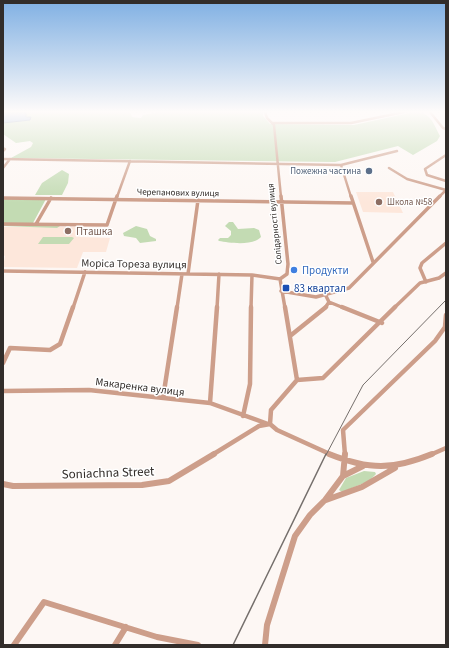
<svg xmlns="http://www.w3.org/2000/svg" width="449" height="648" font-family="'Source Sans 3',sans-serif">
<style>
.built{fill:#fde7db}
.green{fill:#c3dbb3}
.water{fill:#85abdb;stroke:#6c85a6}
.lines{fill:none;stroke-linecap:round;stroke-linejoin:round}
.minor-far3{stroke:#cd9e8a;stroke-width:2.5}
.minor-far2{stroke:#cd9e8a;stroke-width:3.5}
.minor-far1{stroke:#cd9e8a;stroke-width:4.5}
.minor{stroke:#cd9e8a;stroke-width:6}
.rail-far1{stroke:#756f6c;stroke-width:1}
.rail{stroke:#756f6c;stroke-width:1.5}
.service-dot{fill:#5c6f8a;stroke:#fff;stroke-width:1.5}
.education-dot{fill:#8d6e63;stroke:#fff;stroke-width:1.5}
.shop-dot{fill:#3f7fe0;stroke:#fff;stroke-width:1.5}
.transit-dot{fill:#1a4fb4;stroke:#fff;stroke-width:1.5}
.labels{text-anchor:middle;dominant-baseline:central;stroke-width:3;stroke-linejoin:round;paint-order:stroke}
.far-service-label{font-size:9px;fill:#4e5e75;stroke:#fff;text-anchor:end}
.far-street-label{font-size:9px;fill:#322d2a;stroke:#fff}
.far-education-label{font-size:9px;fill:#785e54;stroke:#fff;text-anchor:start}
.education-label{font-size:11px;fill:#785e54;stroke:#fff;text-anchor:start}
.street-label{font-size:11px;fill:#322d2a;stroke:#fff}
.shop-label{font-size:11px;fill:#366cbe;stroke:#fff;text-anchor:start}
.transit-label{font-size:11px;fill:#164399;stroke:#fff;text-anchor:start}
.near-street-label{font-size:13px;fill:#322d2a;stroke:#fff}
</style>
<rect width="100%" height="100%" fill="#fdf7f4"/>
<path class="built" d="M356,192h37l10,21 -40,-1z
M3,227h80l-4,10 31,1 -4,14h-23l-6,16 -74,-1 2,-11 -2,-1z"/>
<path class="green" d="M23,112h107l2,5 9,1 2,-3 16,-3h104v4l7,8 84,1 60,-13c17,0 19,11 26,24l-3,5 -24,14 -15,-9 -63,16 -324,-4 20,-11 2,-4 -3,-2 -14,2 -13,-9v-11l27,-3z
M62,170l7,4 -1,9 -6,12h-27l7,-12z
M3,198l43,1 -13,24 27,3 -3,2 -54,-2z
M229,222h4l5,7 16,-1 5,2 2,7c-8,9 -31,6 -42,4l-1,-1 2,-2h8l3,-3v-4l-6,-5z
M136,226l11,3 3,7 6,3v2l-16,2 -4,-5 -12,-2 -1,-3z
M43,237h29l2,1 -5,6h-31z
M364,471l11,1 1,2 -7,7 -27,11 -3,-2 7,-12z"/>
<path class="water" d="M3,112h20l3,1v4h5l-1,3 -27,3z"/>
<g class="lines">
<path class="minor-far3" d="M265,112l2,6 7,7 7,72
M430,112l13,16 3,1
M272,123h79l53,-11
M3,148l2,1 -2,2
M446,155l-21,14 2,6 19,6
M3,159l338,6 56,-14
M341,165l10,32
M3,168l7,-9
M389,168l18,11 39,11
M117,197l13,-36
M439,197l7,-7"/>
<path class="minor-far2" d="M351,196l22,66
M3,198l350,5
M3,224l104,1 10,-29
M36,224l15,-26
M3,271l249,4 28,4 5,29
M188,274l10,-74
M280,279l7,-5 1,-10 -7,-68
M426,282l-6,-14 2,-5 24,-20
M281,291l35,6 33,-9 91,-92
M329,302l15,6
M73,308l12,-36
M177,308l5,-34
M217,308l2,-34
M251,308l1,-33
M325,308l4,-6 -3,-6
M394,308l26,-25 19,-5 7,-5"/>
<path class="minor-far1" d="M285,307l12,73 -26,30 -1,14 7,6 55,25
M342,307l40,16
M290,336l36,-29
M3,363l7,-15 40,2 10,-6 13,-37
M297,380l26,-2 72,-71
M3,391l86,-1 121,13 58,21
M163,398l14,-91
M210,403l7,-96
M243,416l7,-32 1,-77
M212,455l47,-29 11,-2
M345,455l-2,-25 92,-89 10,-14 1,-12
M430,455l16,-7"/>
<path class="minor" d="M329,454c40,16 64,16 103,0
M343,476l20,-10
M3,484l10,2 129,-1 27,-4 45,-27
M326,500l36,-13 33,-19
M14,645l30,-43 113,35 41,8
M115,645l11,-18
M265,645l2,-20 28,-89 15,-21 15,-15 18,-24 2,-22"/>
<path class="rail-far1" d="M326,455l37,-70 83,-85"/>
<path class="rail" d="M233,645l93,-191"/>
</g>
<linearGradient id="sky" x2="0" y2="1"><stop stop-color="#80b0e3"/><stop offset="0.55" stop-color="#fefbfa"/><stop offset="1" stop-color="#fefbfa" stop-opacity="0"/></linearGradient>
<rect width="449" height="203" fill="url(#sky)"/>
<circle class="service-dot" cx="369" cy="171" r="4"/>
<g class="education-dot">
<circle cx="379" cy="202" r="4"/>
<circle cx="68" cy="231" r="4"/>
</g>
<circle class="shop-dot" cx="294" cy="270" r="4"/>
<rect class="transit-dot" x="282" y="284" width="8" height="8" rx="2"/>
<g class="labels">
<g class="far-service-label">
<text x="361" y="171">Пожежна частина</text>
</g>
<g class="far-street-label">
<text transform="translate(178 193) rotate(1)">Черепанових вулиця</text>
<text transform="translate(275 224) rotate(-96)">Солідарності вулиця</text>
</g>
<g class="far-education-label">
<text x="387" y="202">Школа №58</text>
</g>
<g class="education-label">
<text x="76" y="231">Пташка</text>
</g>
<g class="street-label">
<text transform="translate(134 264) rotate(1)">Моріса Тореза вулиця</text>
<text transform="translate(140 387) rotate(7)">Макаренка вулиця</text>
</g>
<g class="shop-label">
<text x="302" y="270">Продукти</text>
</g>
<g class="transit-label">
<text x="294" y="288">83 квартал</text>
</g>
<g class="near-street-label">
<text transform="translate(108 473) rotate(-2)">Soniachna Street</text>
</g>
</g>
<rect width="449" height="648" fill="none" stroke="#322d2a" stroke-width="8"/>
</svg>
